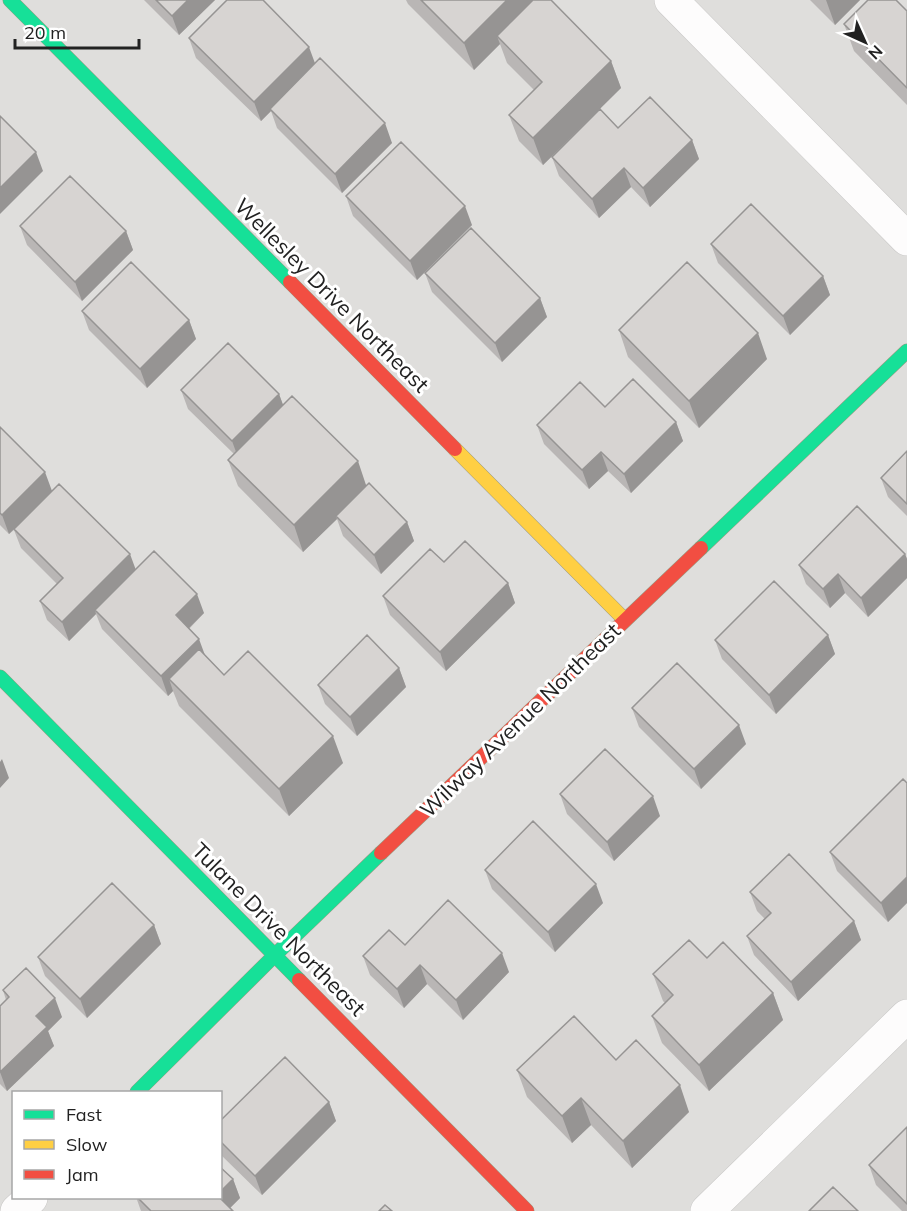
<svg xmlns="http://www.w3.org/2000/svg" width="907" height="1211" font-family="Mulish,sans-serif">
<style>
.residential{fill:#dfdedc;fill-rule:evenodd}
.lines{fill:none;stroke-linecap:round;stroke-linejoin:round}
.street-casing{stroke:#c9c8c7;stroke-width:34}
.fast-casing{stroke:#999a82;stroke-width:15}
.slow-casing{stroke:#999a82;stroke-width:15}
.jam-casing{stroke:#999a82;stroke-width:15}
.street{stroke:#fdfcfc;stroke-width:33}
.fast{stroke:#16e098;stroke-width:14}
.slow{stroke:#ffcf43;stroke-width:14}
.jam{stroke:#f24e42;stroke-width:14}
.wall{fill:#b9b6b5}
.shaded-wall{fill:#969493}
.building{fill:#d7d4d2;stroke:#969493;stroke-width:1.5}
.labels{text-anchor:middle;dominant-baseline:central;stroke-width:6;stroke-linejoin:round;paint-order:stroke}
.street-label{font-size:22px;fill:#222;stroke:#fff}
</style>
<rect width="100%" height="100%" fill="#f0eeeb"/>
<path class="residential" d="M0,0h907v1211h-907zM14,1092h206v106h-206z"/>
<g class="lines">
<defs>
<path id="street" d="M671,0l236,239
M17,1211l14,-13
M707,1211l200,-195"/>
<path id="fast" d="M10,0l280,282
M701,548l206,-197
M0,677l299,303
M137,1092l138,-137 106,-102"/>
<path id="slow" d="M455,449l170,171"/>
<path id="jam" d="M290,282l165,167
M381,853l320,-305
M299,980l228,231"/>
</defs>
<use href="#street" class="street-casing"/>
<use href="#fast" class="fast-casing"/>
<use href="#slow" class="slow-casing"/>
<use href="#jam" class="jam-casing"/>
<use href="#street" class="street"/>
<use href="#fast" class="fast"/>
<use href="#slow" class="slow"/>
<use href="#jam" class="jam"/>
</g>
<path class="wall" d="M144,0h71l-36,35z
M406,0h145l60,61 10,27 -78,77 -24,-24 -10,-26 25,-25 -27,-27 -7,-19 -26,26 -66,-66z
M810,0h50l-25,25z
M907,11v94l-53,-54 -10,-27z
M189,38l126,25 77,80 -50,50 -65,-65 -6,-17 -10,10 -65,-63z
M618,128l74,12 7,19 -49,48 -19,-20 -32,31 -40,-42 -7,-19z
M346,196l126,29 -55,55 -64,-64z
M20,226l106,5 7,19 -51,51 -55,-56z
M711,244l112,32 7,19 -40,40 -72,-72z
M425,273l115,25 7,19 -45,45 -70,-70z
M82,311l107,9 7,19 -49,49 -58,-58z
M619,330l148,29 -68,69 -71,-71z
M181,390l98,4 4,11 84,81 40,36 7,19 -33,33 -38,-38 -6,-17 -34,33 -65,-66 -10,-26 6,-6 -46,-45z
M605,407l71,15 7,19 -52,52 -23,-22 -19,18 -45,-45 -7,-19z
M0,427l52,64 83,79 69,43 -15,16 16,26 19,20 119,88 -54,53 -110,-110 -6,-15 -5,5 -66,-67 -6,-15 -27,27 -22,-21 -7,-19 17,-17 -36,-36 -7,-18 -5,4 -9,-9z
M907,451v65l-19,-19 -7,-19z
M905,554l2,5v19l-39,39 -23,-24 -15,15 -24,-24 -7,-19z
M444,562l64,21 7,20 -69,68 -56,-56 -7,-19z
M828,635l7,19 -59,60 -54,-55 -7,-19z
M399,668l7,19 -49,49 -32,-32 -7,-19z
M632,708l114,36 -45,45 -62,-62z
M907,783v120l-19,19 -51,-51 -7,-19z
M560,794l100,22 -46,45 -47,-47z
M485,870l118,33 -48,49 -63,-63z
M750,892l104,29 7,19 -63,61 -44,-46 -7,-19 18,-17 -8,-8z
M154,925l7,19 -74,74 -42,-42 -7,-19z
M405,945l104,27 -46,48 -36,-36 -23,24 -34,-33 -7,-19z
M707,958l66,35 10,27 -74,71 -47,-48 -10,-27 13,-13 -2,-2 -10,-27z
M3,990l59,27 -14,14 6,15 -47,45 -7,-7v-78l6,-6z
M616,1060l73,52 -57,56 -41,-43 -19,18 -45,-46 -10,-27z
M329,1102l7,19 -74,74 -42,-41v-33z
M907,1127v84h-5l-26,-26 -7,-20z
M233,1179l7,19 -10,10 3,3h-92l-5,-14h84z"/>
<path class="shaded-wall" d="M188,0h27l-36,35 -7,-19z
M507,0h34l-44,36 3,8 -26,26 -10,-27z
M826,0h34l-25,25z
M309,47l7,19 -46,43 1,2 -10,10 -7,-19z
M611,61l10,27 -78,77 -10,-27z
M385,123l7,20 -50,50 -7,-19z
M692,140l7,19 -49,48 -7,-19z
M36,152l7,19 -43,43v-26z
M624,168l7,19 -32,31 -7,-19z
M465,206l7,19 -55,55 -7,-19z
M126,231l7,19 -51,51 -7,-19z
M823,276l7,19 -40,40 -7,-19z
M540,298l7,19 -45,45 -7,-19z
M189,320l7,19 -49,49 -7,-19z
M758,333l9,26 -68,69 -10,-27z
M279,394l7,19 -47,47 -7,-19z
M676,422l7,19 -52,52 -7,-19z
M601,452l7,19 -19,18 -7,-19z
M358,461l9,27 -31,28 1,3 -34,33 -9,-27z
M45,472l7,19 -43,43 -7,-19z
M407,522l7,19 -33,33 -7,-19z
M130,554l7,19 -42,37 1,4 -27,27 -7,-19z
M905,554l2,5v19l-39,39 -7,-19z
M838,574l7,19 -15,15 -7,-19z
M508,583l7,20 -69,68 -6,-19z
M197,594l7,19 -22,22 -6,-20z
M828,635l7,19 -59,60 -7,-19z
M199,639l7,19 -37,21 4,12 -5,5 -7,-20z
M399,668l7,19 -49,49 -7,-19z
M739,725l7,19 -45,45 -7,-20z
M333,736l10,27 -54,53 -10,-27z
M2,759l7,19 -9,10v-26z
M653,796l7,20 -46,45 -7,-19z
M907,877v26l-19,19 -7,-19z
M596,884l7,19 -48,49 -7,-20z
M854,921l7,19 -63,61 -7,-19z
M154,925l7,19 -74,74 -7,-19z
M502,953l7,19 -46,48 -7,-20z
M420,965l7,19 -23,24 -7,-19z
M773,993l10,27 -74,71 -10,-26z
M55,998l7,19 -14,14 6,15 -47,45 -7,-19 36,-56z
M680,1085l9,27 -57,56 -9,-27z
M581,1098l10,27 -19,18 -10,-27z
M329,1102l7,19 -74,74 -7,-19z
M233,1179l7,19 -13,13 -9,-14h2v-5z"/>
<path class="building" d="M156,0h32l-16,16z
M227,0h36l46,47 -55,55 -65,-64z
M421,0h86l-43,43z
M533,0h18l60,61 -78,77 -24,-23 33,-33 -45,-46z
M868,0h28l11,11v77l-63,-64z
M320,58l65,65 -50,51 -65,-65z
M650,97l42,43 -49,48 -19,-20 -32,31 -40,-42 48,-48 18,19z
M0,116l36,36 -36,36z
M401,142l64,64 -55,55 -64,-65z
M70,176l56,55 -51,51 -55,-56z
M751,204l72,72 -40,40 -72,-72z
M471,228l69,70 -45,45 -70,-70z
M131,262l58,58 -49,49 -58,-58z
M687,262l71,71 -69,68 -70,-71z
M228,343l51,51 -47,47 -51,-51z
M633,379l43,43 -52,52 -23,-22 -19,18 -45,-45 43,-43 25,25z
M292,396l66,65 -64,64 -66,-65z
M0,427l45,45 -43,43 -2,-2z
M907,451v53l-26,-26z
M369,483l38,39 -33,33 -38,-39z
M59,484l71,70 -68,68 -22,-21 23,-23 -49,-49z
M857,506l48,48 -44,44 -23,-24 -15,15 -24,-24z
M465,541l43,42 -68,69 -57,-56 47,-47 14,13z
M154,551l43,43 -21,21 23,24 -38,37 -66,-66z
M774,581l54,54 -59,60 -54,-55z
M367,635l32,33 -49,49 -32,-32z
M199,649l25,26 24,-24 85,85 -54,53 -110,-110z
M677,663l62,62 -45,44 -62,-61z
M605,749l48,47 -46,46 -47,-48z
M903,779l4,4v94l-26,26 -51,-51z
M533,821l63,63 -48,48 -63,-62z
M789,854l65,67 -63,61 -44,-46 24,-23 -21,-21z
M112,883l42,42 -74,74 -42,-42z
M448,900l54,53 -46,47 -36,-35 -23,24 -34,-33 26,-26 16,15z
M689,940l18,18 16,-16 50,51 -74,72 -47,-49 21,-21 -20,-21z
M26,968l29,30 -19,18 11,11 -47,45v-66l9,-9 -6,-7z
M574,1016l42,44 20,-20 44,45 -57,56 -42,-43 -19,18 -45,-46z
M285,1057l44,45 -74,74 -35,-35v-20z
M907,1127v77l-38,-39z
M220,1167l13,12 -13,13z
M833,1187l25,24h-49z
M137,1197h82l14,14h-82z
M385,1205l7,6h-13z"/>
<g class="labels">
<g class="street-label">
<text transform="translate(332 295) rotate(45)">Wellesley Drive Northeast</text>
<text transform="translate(520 720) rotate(-44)">Wilway Avenue Northeast</text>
<text transform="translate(279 929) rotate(45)">Tulane Drive Northeast</text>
</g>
</g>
<rect x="12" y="1091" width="210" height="108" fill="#ffffff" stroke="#a7a7a7" stroke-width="1.5"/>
<rect x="24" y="1110" width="30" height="9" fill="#16e098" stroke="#a7a7a7" stroke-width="1.5"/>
<text x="66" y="1121" font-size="18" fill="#222222">Fast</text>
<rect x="24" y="1140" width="30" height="9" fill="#ffcf43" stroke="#a7a7a7" stroke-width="1.5"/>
<text x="66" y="1151" font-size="18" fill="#222222">Slow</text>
<rect x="24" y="1170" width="30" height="9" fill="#f24e42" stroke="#a7a7a7" stroke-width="1.5"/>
<text x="66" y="1181" font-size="18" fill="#222222">Jam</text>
<g transform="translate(865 42) rotate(135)" stroke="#ffffff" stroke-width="4.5" paint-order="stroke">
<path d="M0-4.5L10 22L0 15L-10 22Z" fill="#222222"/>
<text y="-9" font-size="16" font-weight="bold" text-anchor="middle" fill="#222222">N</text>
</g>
<path d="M15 39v9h124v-9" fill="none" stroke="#222222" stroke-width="3"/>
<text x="24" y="39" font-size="18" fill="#222222" stroke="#ffffff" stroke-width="4.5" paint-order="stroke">20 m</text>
</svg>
